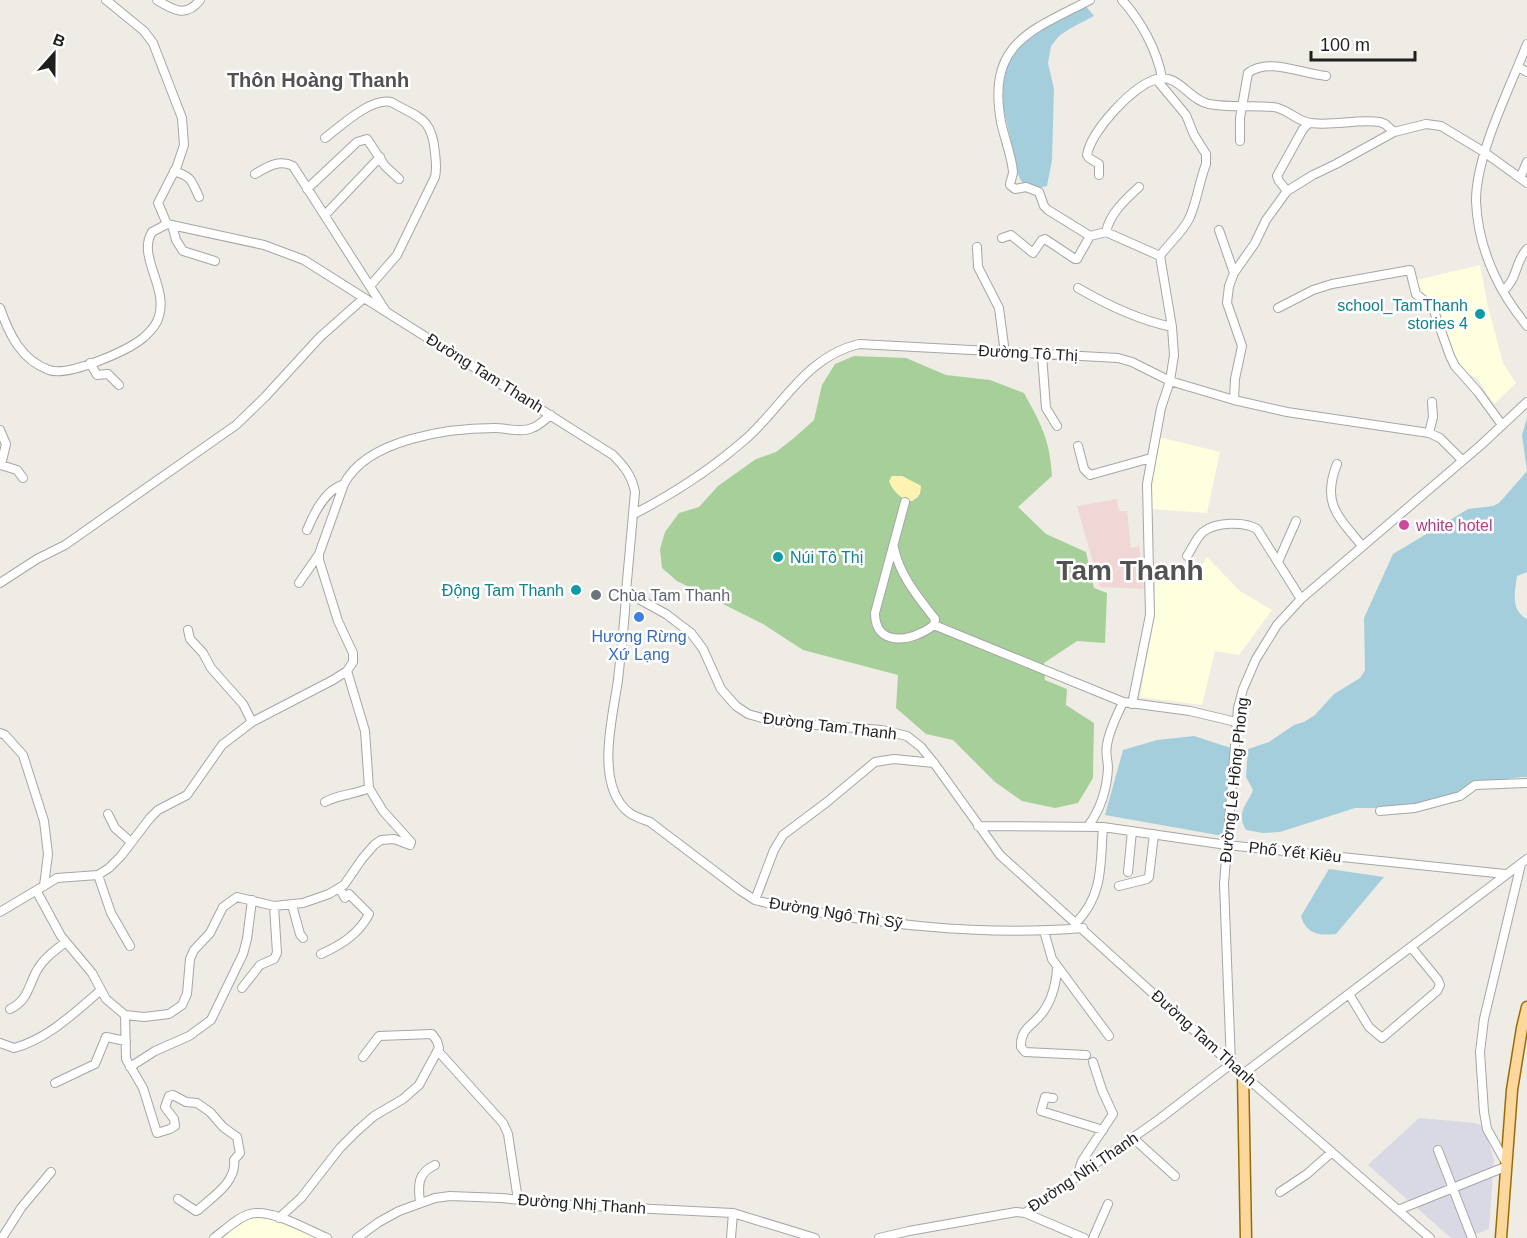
<svg xmlns="http://www.w3.org/2000/svg" width="1527" height="1238" font-family="Helvetica,sans-serif">
<style>
.commercial{fill:#f0d6d4}
.education{fill:#fdffde}
.forest{fill:#a7cf99;fill-rule:evenodd}
.sand{fill:#fff3b3}
.plaza{fill:#d9d9e5}
.water{fill:#a5cedd}
.lines{fill:none;stroke-linecap:round;stroke-linejoin:round}
.minor-casing{stroke:#a6a6a6;stroke-width:10}
.major-casing{stroke:#996d00;stroke-width:13}
.minor{stroke:#fff;stroke-width:8}
.major{stroke:#fcd79e;stroke-width:10}
.culture-dot{fill:#0f9aa8;stroke:#fff;stroke-width:2}
.hotel-dot{fill:#d1479c;stroke:#fff;stroke-width:2}
.worship-dot{fill:#6b7280;stroke:#fff;stroke-width:2}
.shop-dot{fill:#3f7fe0;stroke:#fff;stroke-width:2}
.labels{text-anchor:middle;dominant-baseline:central;stroke-width:5;stroke-linejoin:round;paint-order:stroke}
.culture-label{font-size:16px;fill:#0d838f;stroke:#fff;text-anchor:end}
.street-label{font-size:16px;fill:#1f1f1f;stroke:#fff}
.hotel-label{font-size:16px;fill:#b23c85;stroke:#fff;text-anchor:start}
.worship-label{font-size:16px;fill:#5b616d;stroke:#fff;text-anchor:start}
.shop-label{font-size:16px;fill:#366cbe;stroke:#fff}
.quarter-label{font-size:20px;font-weight:bold;fill:#525252;stroke:#fff}
.town-label{font-size:28px;font-weight:bold;fill:#525252;stroke:#fff}
</style>
<rect width="100%" height="100%" fill="#efece5"/>
<path class="commercial" d="M1117,499l2,12h8l4,37 8,-2 5,43 -44,-2 -23,-81z"/>
<path class="education" d="M1480,265l8,42 15,56 13,20 -22,21 -17,-26 -11,-5 -7,-5 -26,-66 -10,-6 -6,-16z
M1159,437l61,15 -13,61 -57,-4 1,-22z
M1207,557l33,34 32,19 -33,45 -24,-4 -13,54 -62,-8 15,-86v-34l38,2z
M254,1216l37,9 28,13h-99z"/>
<path class="forest" d="M854,356l52,2 40,17 44,5 34,13c17,31 26,47 28,83l-34,31 28,27 40,18 8,36 13,5 -2,50 -28,-2 -33,22 1,17 22,9 -1,16 28,18 -1,55 -15,25 -23,5 -33,-7 -27,-19 -42,-42 -27,-6 -30,-26 2,-33 -95,-25 -40,-26 -86,-43 -15,-13 -2,-19 5,-17 14,-19 20,-6 19,-21 38,-27 20,-7 18,-14 20,-18 8,-35 13,-21zM893,476h9l19,10 -3,11 -6,4 -9,-2 -12,-13z"/>
<path class="sand" d="M892,476h10l19,10 -1,8 -8,7c-11,-1 -19,-10 -23,-20z"/>
<path class="plaza" d="M1419,1118l56,5 8,3 11,33 -5,70 -23,9h-15l-83,-73z"/>
<path class="water" d="M1084,4l10,12 -23,12 -12,8 -8,10 -3,17 6,26 -2,71 -5,26 -9,2 -14,-2 -14,-26 1,-19 -8,-34 -1,-16 7,-33 19,-21z
M1527,418v154l-10,4c-2,16 -7,34 10,43v158c-18,0 -35,7 -53,4l-11,10 -61,17h-47l-75,24 -17,1 -17,-3c-11,-18 2,-26 7,-40l-7,-13 2,-28 21,-7 25,-17 10,-3 11,-7 19,-21 26,-16 5,-8 -1,-52 29,-64 75,-45 25,-3 6,-3 28,-32 -5,-36z
M1194,736l37,12 -8,88 -118,-21 18,-65 34,-10z
M1329,869l55,8 -48,57c-17,2 -30,0 -35,-18z"/>
<g class="lines">
<defs>
<path id="minor" d="M106,0l38,31 9,12 29,75 2,27 -7,21 -19,37 9,21
M157,0c16,10 29,18 43,0
M1090,0c-60,31 -103,43 -89,122 3,15 11,35 12,50 0,4 -3,9 -3,13l5,4 11,-2 13,5 5,14 4,4 42,26 16,-4 54,24
M1122,0c19,21 35,50 40,78
M1527,44c-17,44 -51,110 -51,157 1,25 8,52 19,75 8,18 20,35 32,50
M1518,67l9,5
M325,138c16,-12 45,-40 66,-36 28,16 41,15 44,51 1,8 2,15 0,24l-38,78 -27,31
M1240,141v-23l8,-45c20,-16 54,1 78,3
M174,171c18,6 17,9 25,26
M255,174c12,-7 24,-15 38,-8l92,144
M1099,175v-11l-10,-6 -2,-3c4,-24 46,-70 70,-76 21,-6 33,22 52,25 21,4 43,1 64,3 14,1 24,15 38,16 22,3 46,-4 69,-1l5,2 9,8
M1520,178l7,-16
M307,189l50,-47 10,-3 18,27 14,13
M1287,191l-8,-10 -2,-5 26,-47 6,-6
M325,215l55,-58
M167,224l97,21 40,15 309,195c11,11 19,21 22,37l-9,100 40,22 25,19 12,16 18,40 15,17 12,8 28,8 106,8 25,6 14,11 13,16 66,92 231,209 199,174
M172,225l4,15 7,11 32,10
M1219,230l15,43
M1106,232c4,-19 20,-33 33,-45
M1002,238l9,-3 22,18 9,-13 3,-1 30,20h2l13,-23
M977,247l1,20 21,41 6,45
M1078,288c29,17 61,32 94,39
M1503,291c15,-12 12,-30 24,-42
M0,308c9,26 21,52 49,62 19,7 78,-19 94,-32 7,-6 14,-13 16,-22 9,-29 -22,-60 -7,-84l15,-8
M1278,308l35,-18 19,-6 78,-14 6,24 14,11 4,6 16,45 5,10 23,26 24,33
M1042,355l4,53 11,18
M90,363l7,12 11,-1 11,11
M1234,400l1,-21 7,-33 -15,-43 2,-17 5,-13 21,-30 11,-23 21,-29 26,-16 23,-11 58,-32 32,-8 15,2 43,26 43,31
M0,430l6,14 -5,21 16,5 6,8
M1429,433l4,-16 -1,-15
M1078,446l6,23 6,6 61,-17
M1337,464c-16,40 2,53 25,82
M905,502l-30,111c0,36 39,28 59,12
M634,514c41,-21 79,-46 114,-77 36,-33 59,-81 111,-93l259,14 14,4 38,19 64,19 53,12 142,21 11,5 22,22
M307,530c7,-17 18,-40 37,-46
M894,548c6,28 24,49 41,71l-1,6
M1187,556c5,-7 9,-18 16,-24 12,-10 41,-11 54,-3l44,70
M1278,562l18,-41
M0,583l37,-24 28,-14 171,-120 29,-28 55,-60 44,-39
M299,583l20,-29
M626,592c-1,30 -5,59 -8,88 -5,35 -20,92 2,123 8,12 17,14 30,19l91,69 14,9 12,3c104,20 210,34 316,25
M934,625l189,77 67,9 46,11
M188,630l2,9 13,14 8,15 32,36 9,18
M1132,704l18,-89 -3,-131 14,-76 9,-27 4,-26 -2,-28 -12,-71c9,-13 21,-22 29,-37 8,-17 10,-37 17,-55v-10l-12,-19 -8,-20 -30,-36
M0,733l5,2 18,20 21,66 4,33 -4,32
M325,802c14,-8 29,-7 44,-14
M1380,811l35,-3 45,-12 15,-11 52,-2
M108,814l7,14 16,14
M1089,825c12,-17 18,-36 19,-57 0,-7 -3,-15 -1,-23 2,-15 10,-29 16,-43
M978,826l125,1 124,18 278,29
M1128,872l4,-41
M98,875l13,38 19,33
M1119,886l28,-7 2,-2 5,-43
M37,892l24,44 31,37 14,26 19,16 19,2 25,-3 13,-9 5,-11 3,-35 4,-9 16,-17 13,-26 14,-10 37,9 29,-3 26,-9 15,-9 18,-26 12,-14 7,-5 13,-1 16,6 1,-3 -28,-31 -14,-23 -4,-57 -18,-60
M755,900l19,-50 9,-15 44,-33 48,-40 19,-3 40,4
M292,905l8,29 3,4
M0,912l57,-34 41,-3 11,-7 12,-12 29,-38 8,-8 29,-15 35,-50 30,-23 81,-42 14,-9 6,-9v-9l-15,-32 -19,-61v-6l25,-70c23,-45 105,-56 151,-56 11,0 26,5 37,0 7,-2 13,-9 19,-13
M1076,923c28,-29 24,-59 27,-96
M1044,931l8,28 57,77
M321,954c20,-9 38,-20 48,-40l-20,-20 -4,4 -5,-9
M1057,966c0,15 -5,34 -14,46 -10,14 -23,16 -22,35l4,5 61,3
M242,988l18,-23 14,-6 3,-6 -3,-47
M1349,994l20,33 13,11 55,-47 3,-6 -2,-5 -27,-33
M10,1009c17,-8 18,-21 26,-37 7,-13 18,-21 30,-30
M125,1015l1,44 17,29 14,45 13,-4 5,-3 -1,-7 -9,-12 4,-11 4,-1 13,7 11,1 13,9 13,15 14,10 3,16 -6,7c3,22 -22,37 -36,50l-2,1 -18,-12
M0,1043l14,5c34,-9 61,-36 87,-58
M438,1051l65,72 5,11 10,66
M130,1067l25,-16 34,-15 22,-16 32,-66 4,-15 5,-39
M1243,1074l284,-215
M55,1083l40,-19 11,-27 20,4
M1053,1098l-8,-1 -4,14 62,19
M1133,1138l42,38
M1438,1150l34,88
M1505,1161l-18,-32 -3,-17 -4,-60 4,-33 37,-155
M1077,1176l5,-15 31,-47 -11,-24 -9,-28
M1280,1192l27,-18 25,-22
M420,1203c-2,-17 -3,-30 15,-38
M1398,1210l107,-43
M1025,1213l59,25
M279,1218l22,-20 39,-50 17,-17 17,-15 29,-17 16,-14 20,-37 -2,-7 -5,-7 -53,2 -16,21
M2,1238l19,-30 30,-36
M214,1238c11,-8 24,-21 36,-24 21,-6 58,16 77,24
M357,1238l22,-16 20,-11 36,-13 15,-2 51,2 71,7 161,8 82,25
M731,1238l2,-25
M879,1238l30,-7 107,-19 9,1 133,-93 73,-56 -7,-180 14,-176 5,-19 13,-30 21,-34 24,-26 180,-154 46,-43
M1093,1238l15,-34"/>
<path id="major" d="M1243,1074l3,164
M1501,1238l11,-148 10,-62 5,-21"/>
</defs>
<use href="#minor" class="minor-casing"/>
<use href="#major" class="major-casing"/>
<use href="#minor" class="minor"/>
<use href="#major" class="major"/>
</g>
<g class="culture-dot">
<circle cx="1480" cy="314" r="6"/>
<circle cx="778" cy="557" r="6"/>
<circle cx="576" cy="590" r="6"/>
</g>
<circle class="hotel-dot" cx="1404" cy="525" r="6"/>
<circle class="worship-dot" cx="596" cy="595" r="6"/>
<circle class="shop-dot" cx="639" cy="617" r="6"/>
<g class="labels">
<g class="culture-label">
<text x="1468" y="305">school_TamThanh<tspan x="1468" dy="18">stories 4</tspan></text>
<text x="790" y="557" text-anchor="start">Núi Tô Thị</text>
<text x="564" y="590">Động Tam Thanh</text>
</g>
<g class="street-label">
<text transform="translate(1028 353) rotate(3)">Đường Tô Thị</text>
<text transform="translate(485 373) rotate(32)">Đường Tam Thanh</text>
<text transform="translate(830 726) rotate(7)">Đường Tam Thanh</text>
<text transform="translate(1234 780) rotate(-84)">Đường Lê Hồng Phong</text>
<text transform="translate(1295 852) rotate(6)">Phố Yết Kiêu</text>
<text transform="translate(836 913) rotate(9)">Đường Ngô Thì Sỹ</text>
<text transform="translate(1204 1038) rotate(42)">Đường Tam Thanh</text>
<text transform="translate(1083 1172) rotate(-34)">Đường Nhị Thanh</text>
<text transform="translate(582 1204) rotate(4)">Đường Nhị Thanh</text>
</g>
<g class="hotel-label">
<text x="1416" y="525">white hotel</text>
</g>
<g class="worship-label">
<text x="608" y="595">Chùa Tam Thanh</text>
</g>
<g class="shop-label">
<text x="639" y="636">Hương Rừng<tspan x="639" dy="18">Xứ Lạng</tspan></text>
</g>
<g class="quarter-label">
<text x="318" y="80">Thôn Hoàng Thanh</text>
</g>
<g class="town-label">
<text x="1130" y="570">Tam Thanh</text>
</g>
</g>
<g transform="translate(54 54) rotate(21)" stroke="#ffffff" stroke-width="4.5" paint-order="stroke">
<path d="M0-4.5L10 22L0 15L-10 22Z" fill="#1f1f1f"/>
<text y="-9" font-size="16" font-weight="bold" text-anchor="middle" fill="#1f1f1f">B</text>
</g>
<path d="M1311 51v9h104v-9" fill="none" stroke="#1f1f1f" stroke-width="3"/>
<text x="1320" y="51" font-size="18" fill="#1f1f1f" stroke="#ffffff" stroke-width="4.5" paint-order="stroke">100 m</text>
</svg>
